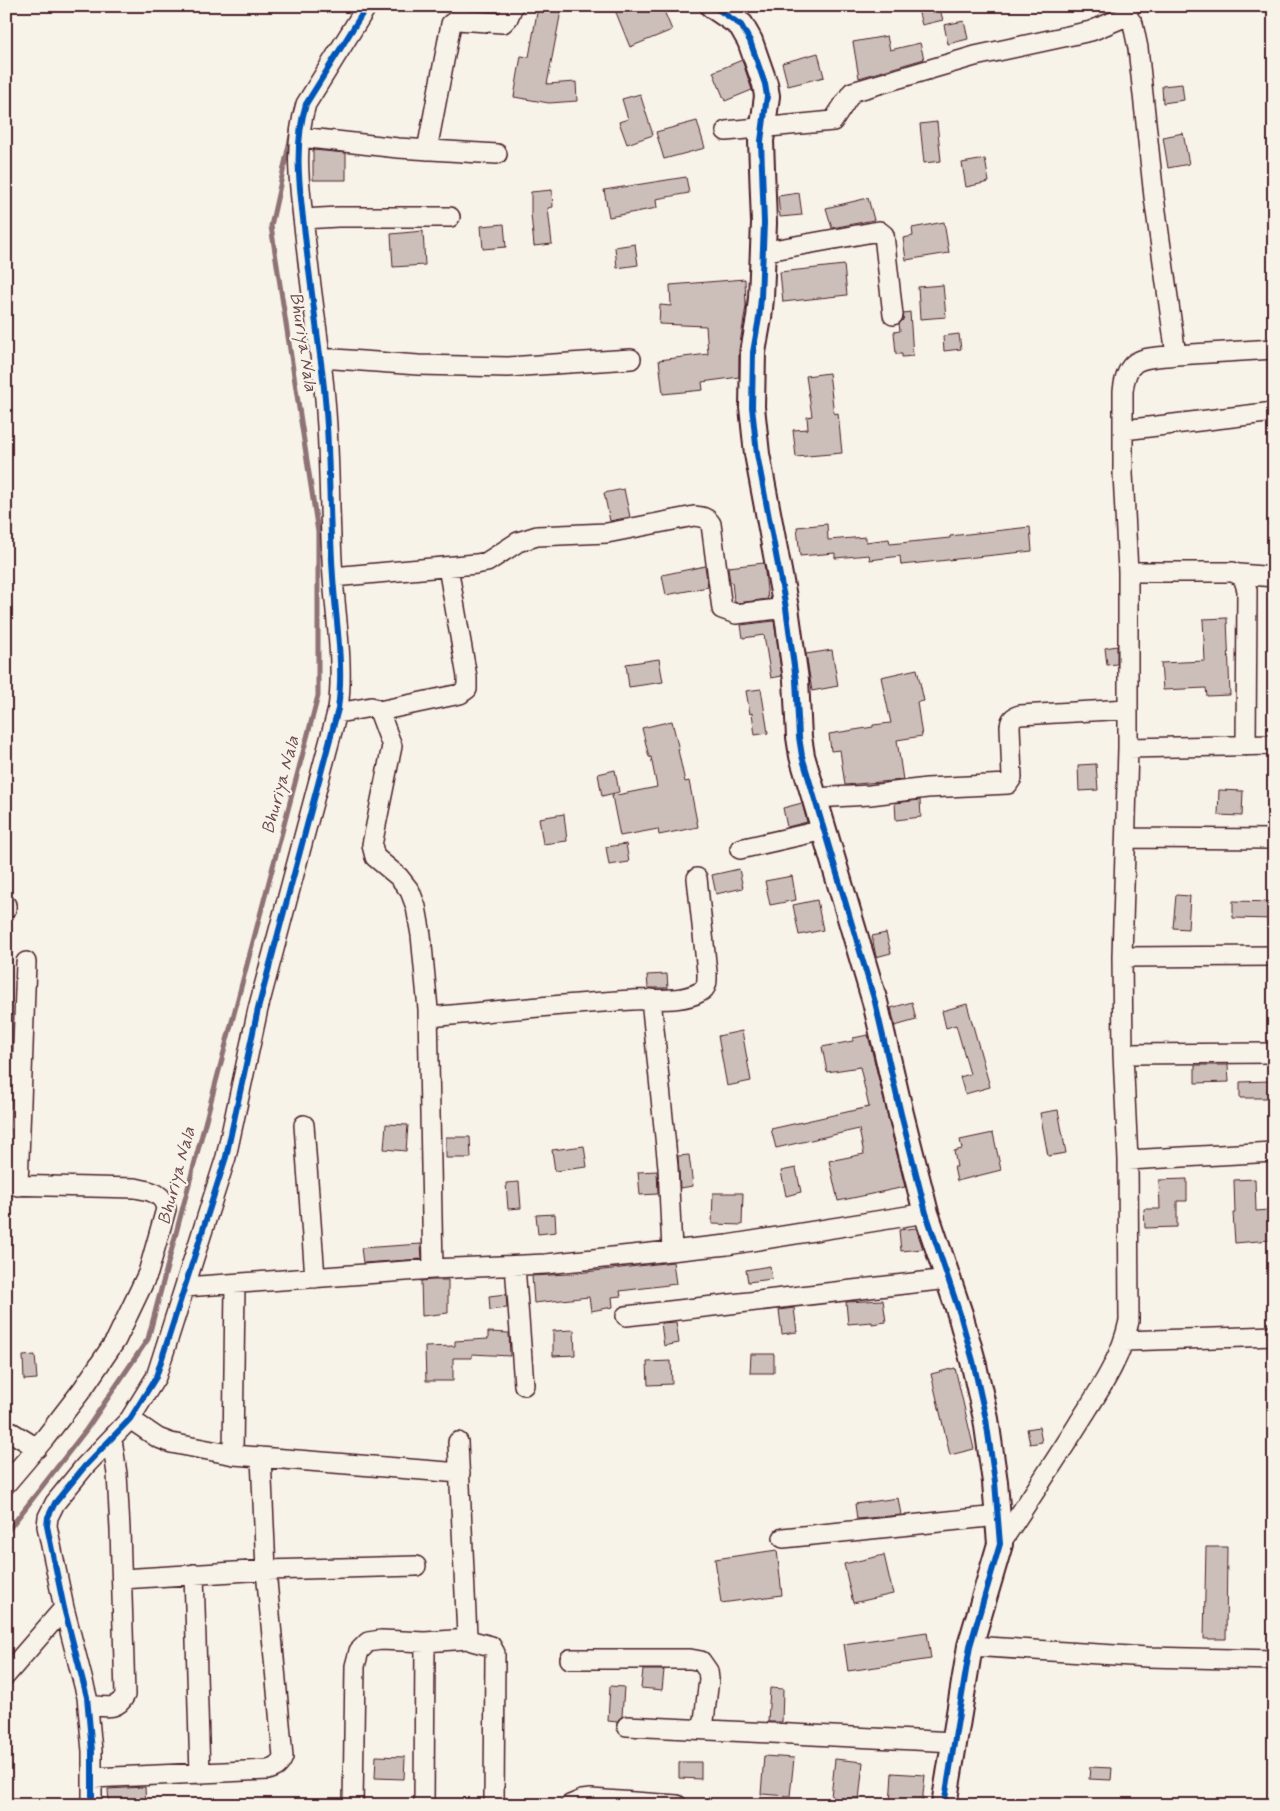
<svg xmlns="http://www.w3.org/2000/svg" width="1280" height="1811" font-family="Mynerve,sans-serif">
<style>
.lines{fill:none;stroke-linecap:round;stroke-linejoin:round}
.stream{stroke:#8e7275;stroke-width:5}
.building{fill:#ccbfb9;stroke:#4a1f2b}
.minor-casing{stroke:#4a1f2b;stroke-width:22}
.tertiary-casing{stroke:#4a1f2b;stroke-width:28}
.minor{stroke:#f7f3e8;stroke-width:19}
.tertiary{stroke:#f7f3e8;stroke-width:24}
.cycleway-casing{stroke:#f7f3e8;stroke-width:9}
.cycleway{stroke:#0057b8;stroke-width:6}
.labels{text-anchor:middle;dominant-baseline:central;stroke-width:4.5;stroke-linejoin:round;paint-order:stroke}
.water-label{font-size:18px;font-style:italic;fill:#6c4950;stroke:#f7f3e8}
</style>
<rect width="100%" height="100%" fill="#f7f3e8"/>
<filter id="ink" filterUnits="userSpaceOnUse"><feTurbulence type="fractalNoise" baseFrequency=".02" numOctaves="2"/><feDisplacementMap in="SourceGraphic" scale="10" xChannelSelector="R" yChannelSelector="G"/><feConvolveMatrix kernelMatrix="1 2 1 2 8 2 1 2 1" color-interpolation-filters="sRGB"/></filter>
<g filter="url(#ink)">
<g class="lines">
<path class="stream" d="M6,1533l80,-103 62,-91 170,-643v-164l-47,-306 21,-95"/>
</g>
<path class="building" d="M623,6h39l10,24 -42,17 -15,-37z
M917,6h22l4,14 -21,5z
M538,7l23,4 -14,73 29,-2 1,19 -28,2 -35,-6 7,-41 8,1z
M964,21l4,18 -20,5 -4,-19z
M887,36l3,14 30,-7 4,16 -65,19 -6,-36z
M818,53l6,24 -36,9 -6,-23z
M742,60l10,30 -27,11 -12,-29z
M1182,84l2,16 -21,3 -1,-17z
M640,94l13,41 -26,9 -8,-22 9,-3 -6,-20z
M697,121l8,27 -41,11 -8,-27z
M937,122l4,39 -17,2 -4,-39z
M1183,133l6,31 -21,4 -5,-31z
M313,150l33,3v27h-33z
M985,159l4,23 -23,5 -4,-24z
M686,177l3,16 -33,6 1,9 -48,9 -5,-27z
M552,190l1,17 -5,1 4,36 -18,2 -3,-32v-22z
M799,193l3,22 -22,2 -2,-21z
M868,198l6,22 -42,8 -6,-20z
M944,222l5,31 -43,7 -3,-22 10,-2 -1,-8z
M504,224l2,23 -23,2 -2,-23z
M423,231l2,34 -32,2 -2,-33z
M635,244l3,21 -21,3 -2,-21z
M844,265l3,30 -64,7 -3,-30z
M745,279l1,27 -7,44v27l-37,5 1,8 -40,4 -4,-34 49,-6 -2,-28 -47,-2 1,-19 11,1 -1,-21z
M943,285l3,32 -26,2 -2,-32z
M910,312l3,44 -11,1v-3h-6l-2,-22 6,-1 -1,-7 4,-4 1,-7z
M959,334l2,15 -17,2 -1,-15z
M829,373l5,41 4,-1 4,40 -46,4 -3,-27 15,-1 -1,-12 5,-1 -6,-40z
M624,489l6,28 -20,4 -6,-28z
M827,524l1,16 38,-3v5l23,-3 1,5 60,-6v-2l80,-9 2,24 -131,14 -1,-9 -30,4 -1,-5 -34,3v-5l-35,3 -3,-29z
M764,563l4,36 -31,4 -3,-2 -2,-19h-2l-2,-15z
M705,566l3,21 -42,8 -4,-20z
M1227,618l3,77 -23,1 -1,-8 -43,2 -2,-27 44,-2 -2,-42z
M774,621l8,55 -11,2 -7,-43 -21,3 -2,-13z
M1117,646v18l-10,1 -2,-17z
M832,650l6,36 -26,5 -6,-37z
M659,659l4,23 -34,5 -3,-23z
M917,669l7,32 -7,1 5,34 -25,4 6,40 -58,5 -5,-35 -9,1 -2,-17 44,-7v-2l18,-2 -10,-46z
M761,689l7,44 -13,2 -3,-22 -2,1 -4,-23z
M672,721l7,29h-1l7,32 4,-1 9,46 -39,8 -1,-6 -38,7 -8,-40 45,-9 -6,-30h-2l-7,-29z
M1096,764l2,26 -19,1 -1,-26z
M615,770l4,22 -17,4 -4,-22z
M1219,790l24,1 -1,25 -24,-1z
M920,800l1,17 -25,3 -1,-17z
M802,803l5,19 -20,5 -4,-19z
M564,814l3,27 -24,3 -4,-26z
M626,844l3,18 -20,3 -3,-18z
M739,869l4,19 -27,6 -4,-19z
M792,876l4,24 -26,5 -5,-24z
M1176,895l14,1 -2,33 -15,-1z
M817,900l6,30 -24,5 -6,-30z
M1233,901l41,1v17l-41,-1z
M886,933l5,20 -15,4 -4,-21z
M667,974l1,14h-20l-1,-13z
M912,1002l4,18 -21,6 -4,-18z
M967,1004l23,83 -25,7 -5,-17 10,-3 -14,-49 -10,3 -4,-17z
M742,1031l9,50 -24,5 -9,-50z
M868,1035l37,152 -67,14 -9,-40 35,-7 -5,-25 -83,19 -5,-19 98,-22 -9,-40 -33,5 -5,-25 31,-6v-3z
M1195,1065h33l1,17 -34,1z
M1270,1081l1,17h-31v-16z
M1058,1110l8,43 -18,3 -8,-43z
M386,1124l22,1 -2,26 -22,-2z
M993,1133l8,37 -44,11 -3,-14h3l-3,-16 8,-2 -2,-9z
M446,1137h24l1,21h-25z
M584,1146l3,21 -32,4 -3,-21z
M689,1155l4,31 -13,2 -2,-32z
M796,1168l5,24 -15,4 -5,-25z
M657,1171l1,23 -18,1 -2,-23z
M1187,1179v22h-10v26l-32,1 -1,-19h16l-1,-29z
M1255,1179l1,32 12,-1 2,30 -35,3 -2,-30h2l-1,-33z
M519,1182l2,26 -13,1 -2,-26z
M713,1193h30l-1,32 -30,-1z
M555,1214l1,18 -18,2 -2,-19z
M916,1228l7,21 -22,2 -2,-21z
M421,1244l1,15 -59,4 -2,-15z
M673,1262l3,22 -56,7 1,5 -9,1 1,10 -22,4 -2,-14 -55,6 -2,-27 36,-2z
M770,1266l2,13 -24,3 -2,-12z
M432,1280h16v33l-26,3 -1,-35z
M506,1294l1,14 -17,2 -1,-14z
M883,1300l3,22 -14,2v-2l-24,2 -2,-22z
M794,1308l3,24 -15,2 -3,-24z
M676,1322l3,21 -15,3 -3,-23z
M574,1330l1,25 -22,1v-25z
M488,1332l21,1 1,23 -38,-2v4h-19v23h-27l-1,-34 30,-1v-5l33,-2z
M751,1354h23v19h-24z
M35,1355l2,24 -13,1 -1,-24z
M671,1361l1,23 -24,1 -1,-23z
M955,1368l19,81 -24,6 -19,-81z
M1039,1427l3,15 -12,2 -3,-15z
M898,1498l3,17 -44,4 -2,-15z
M1206,1547h21l-1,92h-22z
M777,1550l5,45 -61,8 -6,-44z
M884,1555l9,39 -40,9 -9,-39z
M927,1632l4,27 -83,12 -4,-27z
M643,1670h21l-2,20 -21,-2z
M610,1686l14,1 -2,29 -5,6 -9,-1z
M770,1688l13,1 -1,33h-14z
M376,1756l29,1 -1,22 -29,-1z
M764,1756l30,2 -4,38 -29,-2z
M835,1759l28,3 -4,38 -28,-3z
M679,1762h22v17l-22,-1z
M1090,1767l22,1 -1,12 -22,-1z
M892,1773l33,2 -3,30h-32z
M145,1787l1,18h-37l-1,-16z"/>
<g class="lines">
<defs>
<path id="minor" d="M726,131l107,-10 19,-29 123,-36 116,-25 36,-15 2,-10
M300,137l98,11 99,6
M427,150l24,-126 6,-4 46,3 5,-5 5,-12
M303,219l35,-2h112
M762,252l117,-21 5,4 9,80
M1176,355l98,-6
M321,358l97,7 90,2 123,-8
M1124,430l150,-18
M1128,572h105l10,5 4,13 -1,156
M1239,574l35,3
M333,577l143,-13 11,-2 31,-20 19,-6 70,-3 87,-17c8,1 13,1 17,8l11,85 14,5 50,-6
M379,711l81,-17 7,-5v-12l-19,-110
M338,713l33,-6 8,4 13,35 -20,99 3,12 24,20 11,14 6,16 5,28 7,74 5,260
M1128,748l146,-3
M814,798l56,-3 57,-7 81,-4 4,-6 -2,-52c1,-7 3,-9 10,-11l108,-6
M1127,838l147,1
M740,849l84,-19
M6,905v4
M1122,957l152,-1
M651,999l17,168 4,83
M429,1017c67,-6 135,-13 203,-17 22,-2 48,3 68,-8 8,-4 7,-11 7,-20l-10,-94
M1123,1054l151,-1
M304,1125l11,153
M1128,1160l146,-8
M6,1185l129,3c15,3 28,4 31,21l-18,64 -32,67 -34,50 -37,48 -39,46
M18,1186l8,-224
M515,1266l9,119
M185,1287l248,-18 113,-5 181,-19 199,-32
M626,1316l322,-37
M1125,1341l149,-5
M130,1419l28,19 13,5 63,12 226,18
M6,1429l31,19
M458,1442l9,194 5,5 19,5 4,7 -1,152
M233,1455l2,-171
M783,1538l215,-22
M1000,1544c26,-39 52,-78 77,-118 21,-34 44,-66 52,-105l-1,-161 -5,-106 -1,-97 6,-209v-176l-5,-99v-82c4,-37 22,-32 53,-36l-22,-158 -16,-149 -5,-24 -6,-8
M194,1574l6,200
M122,1579l144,-9 150,-4
M970,1646l177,11 127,3
M570,1659h120l11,2 7,10 1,8 -6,50
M6,1675l58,-67
M88,1705c15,1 29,7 37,-10l-5,-166 -3,-55 -5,-35
M627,1726l328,16
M92,1778l176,-8c8,-2 12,-5 15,-13l-17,-187 -5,-113
M92,1805v-54l-5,-54 -23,-89 -17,-82 1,-9 7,-14 30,-37 45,-47 26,-42 70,-220 32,-148 80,-300c6,-44 -2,-88 -5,-132 -5,-74 -2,-148 -13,-222 -5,-40 -11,-80 -15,-120 -5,-43 -12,-89 1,-131l61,-98
M353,1805l2,-139 4,-15 9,-9 13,-2 44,2 43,-3
M424,1805l1,-163
M570,1805l12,-5 9,-1 86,6"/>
<path id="tertiary" d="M713,6l28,19 9,16 15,43 2,12 -6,45 3,82 -3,75 -2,20 -6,34 -1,55 5,47 29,154 10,72 3,57 3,19 73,246 26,112 25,99 34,101 13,47 13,58 9,63 5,62 -30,102 -26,159"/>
</defs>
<use href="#minor" class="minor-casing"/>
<use href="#tertiary" class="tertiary-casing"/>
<use href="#minor" class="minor"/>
<use href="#tertiary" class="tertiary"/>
<defs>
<path id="cycleway" d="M713,6l28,19 9,16 15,43 2,12 -6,45 3,82 -3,75 -2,20 -6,34 -1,55 5,47 29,154 10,72 3,57 3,19 73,246 26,112 25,99 34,101 13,47 13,58 9,63 5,62 -30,102 -26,159
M92,1805v-54l-5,-54 -23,-89 -17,-82 1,-9 7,-14 30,-37 45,-47 26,-42 70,-220 32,-148 80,-300c6,-44 -2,-88 -5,-132 -5,-74 -2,-148 -13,-222 -5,-40 -11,-80 -15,-120 -5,-43 -12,-89 1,-131l61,-98"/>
</defs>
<use href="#cycleway" class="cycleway-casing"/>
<use href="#cycleway" class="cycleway"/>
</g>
</g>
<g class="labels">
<g class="water-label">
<text transform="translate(303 342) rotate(81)">Bhuriya Nala</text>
<text transform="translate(281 785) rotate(-75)">Bhuriya Nala</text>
<text transform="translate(177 1176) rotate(-75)">Bhuriya Nala</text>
</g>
</g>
<rect width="1280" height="1811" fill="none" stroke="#f7f3e8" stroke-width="25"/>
<rect x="12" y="12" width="1255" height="1786" fill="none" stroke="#4a1f2b" stroke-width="2" filter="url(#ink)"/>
</svg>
